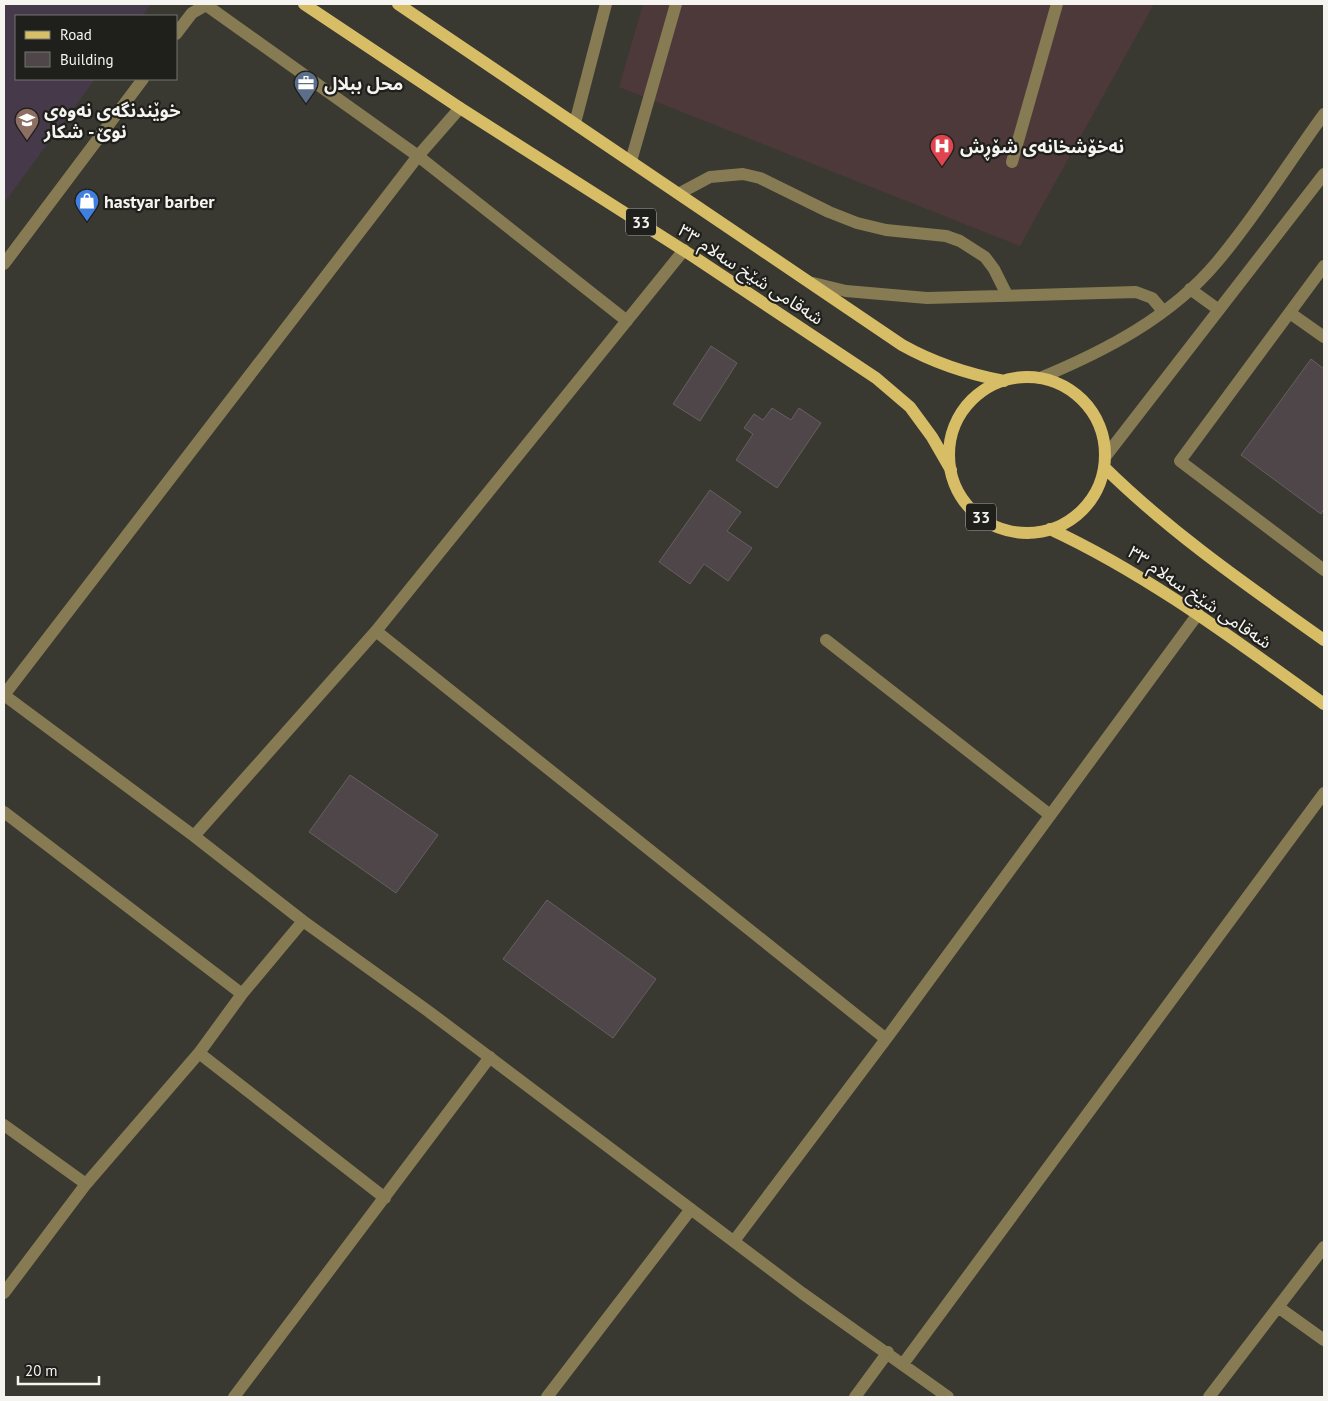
<svg xmlns="http://www.w3.org/2000/svg" width="1328" height="1401" font-family="'PT Sans','Noto Sans Arabic',sans-serif">
<style>
.education{fill:#463a4a}
.medical{fill:#4e393a}
.building{fill:#4e4648;stroke:#675f62}
.lines{fill:none;stroke-linecap:round;stroke-linejoin:round}
.minor{stroke:#877b53;stroke-width:12}
.major{stroke:#d7bd66;stroke-width:12}
.labels{text-anchor:middle;dominant-baseline:central;stroke-width:4.5;stroke-linejoin:round;paint-order:stroke}
.shield{fill:#1f1f1c;stroke:#b5b4b0;stroke-width:1}
.shield-label{font-size:16px;font-weight:bold;fill:#f5f4f0}
.poi-label{font-size:18px;font-weight:bold;fill:#f5f4f0;stroke:#1f1f1c;text-anchor:start}
.street-label{font-size:18px;fill:#f5f4f0;stroke:#1f1f1c}
</style>
<rect width="100%" height="100%" fill="#393831"/>
<path class="education" d="M4,4h147l-9,12h-126v63h79l-91,124z"/>
<path class="medical" d="M643,4h511l-134,242 -401,-159z"/>
<path class="building" d="M711,346l26,17 -37,58 -27,-17z
M1311,359l13,10v140l-3,5 -80,-59z
M772,408l19,12 8,-12 22,15 -44,65 -41,-28 17,-26 -9,-6 10,-14 9,6z
M710,490l31,22 -14,19 25,17 -24,33 -24,-17 -14,20 -31,-22z
M350,775l88,60 -42,58 -87,-61z
M547,900l109,79 -43,59 -110,-79z"/>
<g class="lines">
<path class="minor" d="M206,5l212,151 209,165
M176,34l16,-21 16,-9
M575,123l31,-119
M631,161l45,-157
M1012,162l45,-158
M680,193l30,-16 33,-3 17,4 69,34 28,11 29,7 60,6 14,5 25,16 9,12 13,26
M4,264l139,-185
M1324,266l-144,195 144,109
M813,283l33,8 81,7 209,-6 16,6 11,13
M1190,289l29,21
M1290,313l34,24
M1040,378c65,-27 131,-61 177,-116 38,-45 72,-100 107,-148
M1105,457l219,-283
M376,631l510,408
M826,640l224,175
M4,695l190,141 109,85 125,90 374,282 146,104
M4,695l414,-539 42,-48
M4,812l238,182
M194,836l182,-205 308,-381
M199,1053l186,145
M4,1125l82,59 113,-131 43,-59 61,-73
M734,1241l152,-202 312,-425
M4,1293l82,-109
M1278,1307l46,33
M903,1364l421,-571
M234,1397l256,-340
M547,1397l144,-188
M855,1397l33,-45
M1209,1397l115,-150"/>
<path class="major" d="M304,4l156,104 231,147 185,123 34,29 22,30 19,33
M398,4l504,341c32,18 66,29 102,36
M949 455a78 78 0 1 1 156 0a78 78 0 1 1-156 0Z
M1104,467c67,66 144,119 220,173
M1050,529c99,46 186,112 274,175"/>
</g>
<defs>
<symbol id="office-pin" viewBox="-11 -11 22 30"><path d="M0 17L-7.5 6A9.5 9.5 0 1 1 7.5 6Z" fill="#5c6f8a" stroke="#1f1f1c"/><path d="M-6-3h4V-5.5h4V-3h4V5H-6ZM-1-4.5V-3h2v-1.5ZM-6 0V1H6V0Z" fill="#fff"/></symbol>
<symbol id="school-pin" viewBox="-11 -11 22 30"><path d="M0 17L-7.5 6A9.5 9.5 0 1 1 7.5 6Z" fill="#8d6e63" stroke="#1f1f1c"/><path d="M0-5L7-2L0 1L-7-2ZM-4 1L0 2.5L4 1V4Q0 6-4 4Z" fill="#fff"/></symbol>
<symbol id="hospital-pin" viewBox="-11 -11 22 30"><path d="M0 17L-7.5 6A9.5 9.5 0 1 1 7.5 6Z" fill="#e0444e" stroke="#1f1f1c"/><path d="M-5-5h3v3.5h4V-5h3V5h-3V1.5h-4V5h-3Z" fill="#fff"/></symbol>
<symbol id="shop-pin" viewBox="-11 -11 22 30"><path d="M0 17L-7.5 6A9.5 9.5 0 1 1 7.5 6Z" fill="#3f7fe0" stroke="#1f1f1c"/><path d="M-5-2.5h2.3a2.7 3.5 0 0 1 5.4 0H5L5.5 6h-11ZM-1.5-2.5h3a1.5 2.3 0 0 0-3 0Z" fill="#fff"/></symbol>
</defs>
<g fill-rule="evenodd">
<use href="#office-pin" x="292" y="69" width="28" height="38"/>
<use href="#school-pin" x="13" y="106" width="28" height="38"/>
<use href="#hospital-pin" x="928" y="132" width="28" height="38"/>
<use href="#shop-pin" x="73" y="187" width="28" height="38"/>
</g>
<g class="labels">
<g class="shield">
<rect x="626" y="208.5" width="30" height="27" rx="4"/>
<rect x="966" y="503.5" width="30" height="27" rx="4"/>
</g>
<g class="shield-label">
<text x="641" y="222">33</text>
<text x="981" y="517">33</text>
</g>
<g class="poi-label">
<text x="324" y="83">محل ببلال</text>
<text x="44" y="110">خوێندنگەی نەوەی<tspan x="44" dy="21">نوێ - شکار</tspan></text>
<text x="960" y="146">نەخۆشخانەی شۆڕش</text>
<text x="104" y="201">hastyar barber</text>
</g>
<g class="street-label">
<text transform="translate(751 274) rotate(33)">شەقامی شێخ سەلام ٣٣</text>
<text transform="translate(1200 597) rotate(34)">شەقامی شێخ سەلام ٣٣</text>
</g>
</g>
<rect width="1328" height="1401" fill="none" stroke="#f5f4f0" stroke-width="10"/>
<rect x="15" y="15" width="162" height="65" fill="#1f1f1c" stroke="#757471"/>
<rect x="25" y="31" width="25" height="8" fill="#d7bd66" stroke="#757471"/>
<text x="60" y="40" font-size="15" fill="#f5f4f0">Road</text>
<rect x="25" y="52" width="25" height="15" fill="#4e4648" stroke="#757471"/>
<text x="60" y="65" font-size="15" fill="#f5f4f0">Building</text>
<path d="M18 1376v8h81v-8" fill="none" stroke="#f5f4f0" stroke-width="2.5"/>
<text x="25" y="1376" font-size="15" fill="#f5f4f0" stroke="#1f1f1c" stroke-width="4" paint-order="stroke">20 m</text>
</svg>
